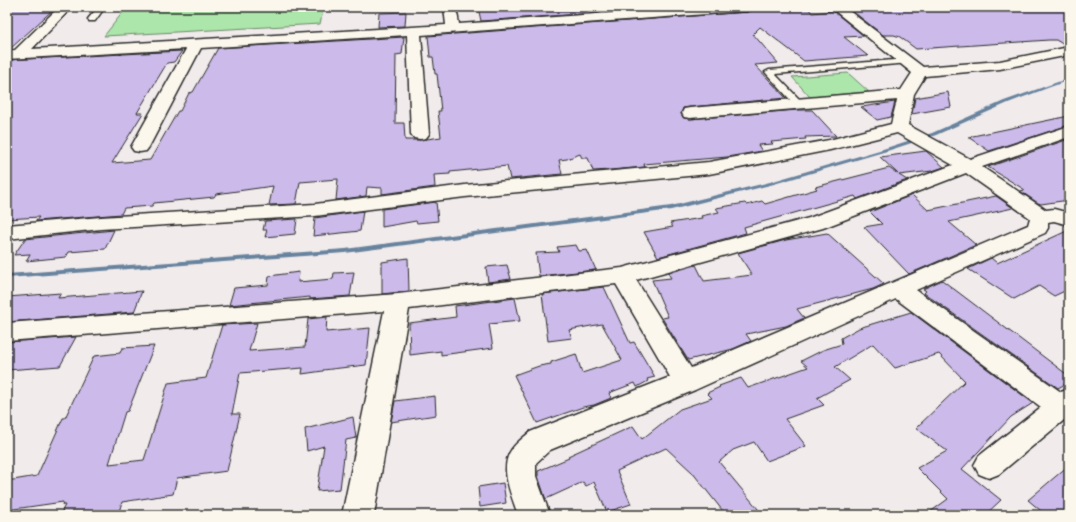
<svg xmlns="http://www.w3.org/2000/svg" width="1076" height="522" font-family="'Shantell Sans',sans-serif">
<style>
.green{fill:#ace6aa;stroke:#6c886a}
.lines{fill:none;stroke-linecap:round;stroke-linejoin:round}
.stream{fill:#68839e;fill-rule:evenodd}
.building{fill:#cbbaea;stroke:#2b2b2b}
.lane-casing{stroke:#2b2b2b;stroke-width:3}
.street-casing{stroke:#2b2b2b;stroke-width:3}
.lane{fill:#fbf7ec;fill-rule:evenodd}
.street{fill:#fbf7ec;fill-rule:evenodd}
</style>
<rect width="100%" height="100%" fill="#f1ebec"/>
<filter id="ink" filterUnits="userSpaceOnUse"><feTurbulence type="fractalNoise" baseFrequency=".025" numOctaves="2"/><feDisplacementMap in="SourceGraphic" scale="8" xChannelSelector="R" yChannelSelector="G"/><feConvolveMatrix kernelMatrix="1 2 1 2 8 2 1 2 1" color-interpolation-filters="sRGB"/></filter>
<g filter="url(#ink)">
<path class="green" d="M127,7h197l-4,17 -216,12z
M848,73l21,19 -59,5 -18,-20z"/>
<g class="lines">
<path class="stream" d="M1069,78v2l-61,23 -72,32 -49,16 -113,33 -103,26 -326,43 -338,25v-4l338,-25 326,-43 99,-24 113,-33 49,-16 72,-32z"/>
</g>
<path class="building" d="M7,7h49l-46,42h-3z
M478,7h172l1,2 -170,12z
M869,7h200v39h-3l-10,-6h-7l-133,9 -16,-12 -6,-2h-11l-32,-25 21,-1z
M789,8l3,2 17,-1 3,4 21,-2 31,25 -20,1 24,19 -64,5 -44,-34 -7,7 25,29 -23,2 31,33 -96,9 -7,1 -2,6 3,4 6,1 107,-9h15l24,26 -31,1 1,2 -35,3 2,2 -15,1 4,6 -35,6 -83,7 1,3 -35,3 -17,1 -5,-13h-6l-2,-4 -13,5 -8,1 3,14 -52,5 -3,-13 -57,6v2l-16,1 1,12 -53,7v-6l-15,-1 -1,9 -30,4 2,-21 -38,3 -4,22 -27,1 4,-19 -57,8 -2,3 -60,6 -2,3 -28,2 -3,6 -85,7 3,-4 -32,2v-159l175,-9 -8,11 -7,1 -30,50h6l-31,50 38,-3 28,-49h2l9,-18 4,-1 25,-44 186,-11 -2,17 -6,1 -1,68h9l1,17h15l21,-3 -3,-26h3l-4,-37h-2l-2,-17h-3l-2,-21 319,-24 6,-2z
M406,12l-1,14 -27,1 1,-14z
M948,92l3,15 -39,7 3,-16z
M895,102l-4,15 -14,3 -16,-13z
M1069,116v9l-80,26 -21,-14z
M1069,139v61l-28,4 -3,-1 -18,-12 5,-1 -37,-23z
M926,151l18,16 -12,4 -33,4 8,5 -50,19 -2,-3 -111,31 2,6 -88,24 -14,-25 29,-5 -3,-4 32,-5 -1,-2 18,-4 -3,-4 29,-5 2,2 15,-4 3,3 52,-15 -2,-2 74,-19 9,6 -18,-17z
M912,195l16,15 68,-14 17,12 -64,14 27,23 -67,29 -45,-47 18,-3 -12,-12z
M436,202l2,19 -21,2 -1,-2 -34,6v-18z
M363,211l-3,20 -47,5 2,-18z
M297,219l-2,15 -30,3 2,-7h-4l2,-9z
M114,230l-9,19 -36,3 -3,5 -40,4 4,-7 -16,1 11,-16z
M1069,230v59l-15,7 -15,-10 -25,13 -46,-30 23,-11 6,5z
M827,233l57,51 -11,5 -76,20 7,9 -18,8 -40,8 5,7 -18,8 -45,11 -26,-42 6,-1 -16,-37 19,-2 -3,-5 28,-8 8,16 48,-6 -14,-22 48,-13z
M576,245l3,6 8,-1 9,20 -57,6 -3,-23 23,-1 -2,-5z
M408,258l1,33 -27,3v-32z
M507,265l4,14 -23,3 -2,-15z
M299,272l-1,10 35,-3 1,-6 20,-1 -4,24 -40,3v-2l-81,8 5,-17 34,-3 1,-9z
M942,280l127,96v6l-11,6 -134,-95 2,-2 -3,-2z
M604,287l26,56 4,-1 21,35 -8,2 1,2 -11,6 -2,-4 -26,10 2,5 -17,7 -11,2 -46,16 -23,-48 25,-9 12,-2v-2l25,-8 6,19 40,-13 -20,-36 -33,6 3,8 -24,3 -6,-47z
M142,291l-8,21 -127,10v-25l54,-4 -3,5z
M515,298l5,23 -31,3 4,24 -52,7v-4l-31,4 -1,-32 47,-6 -1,-11z
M911,312l122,91 -22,14 -49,52 39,31 -16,15h-59l22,-16 -31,-31 30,-17 -31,-23 49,-47 -26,-27 -44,14 -22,-24 -38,23 15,13 -33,18 7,7 -39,14 21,27 -39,15 -13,-19 -21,8 -14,12 44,53h-37l-34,-43 -26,-24 -49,23 14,33 -24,8 -13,-30 -8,4 -3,-4 -37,17 -1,-2 -7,-21v-5l31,-13 -1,-2 65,-30 9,13 38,-30 32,-11 -5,-5 13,-6 -1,-1 22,-8 7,10 60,-21 -7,-6 22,-11 19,-6 -1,-6 18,-10z
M327,317l-1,15 44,-4 -4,37 -43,5v1l-21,3 1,-6 -63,5 -8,41h8l-13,57 -50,7 -4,16 -51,8 -4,13h-58l5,-10h-3l1,-3 -56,8v-29l30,-5 26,-58h2l29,-62 26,-3 2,-5 32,-2 -26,65 -3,1 -16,52 35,-4 24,-77 38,-5 16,-53 35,-2 -8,28 56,-4 3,-28z
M76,337l-16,29 -53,4v-28z
M435,396l1,19 -45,7 4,-21z
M353,417l3,21 -10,2 -6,49 -23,2 7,-45 -17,5 -2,-22z
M1069,465v50h-23l-18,-15z
M503,483l3,20 -26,4 -2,-20z"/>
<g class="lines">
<defs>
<path id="lane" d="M98,7h7l-10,14h-6l-1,-2z
M907,59h3v4l-135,11 27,28 1,2 -4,3 -3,-1 -31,-34 4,-2z"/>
<path id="street" d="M59,7h13l-40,42 414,-24 -2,-18h12l3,17 235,-17h59l-2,3 -4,1 -326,24 8,99 -3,4 -6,1 -6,-1 -3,-4 -4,-99 -206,13 -52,99 -3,4 -6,1 -6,-1 -3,-4 55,-98 -179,10v-8l8,-1z
M830,7h14l79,60 77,-6 69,-14v8l-69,14 -75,7 -11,18 -6,31 62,34 99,-33v11l-87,30 64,43 8,-1 15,4v12l-15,-4 -6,1v6l-3,5 -129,57 145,102 8,-3v27l-70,58 -10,4 -10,-4 -5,-9 5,-9 62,-49 -145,-108 -201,91 -145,60 -14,13v13l14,39h-32c-6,-19 -20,-47 -6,-66 4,-6 12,-12 18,-17l140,-55 -54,-93 -207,25 -35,206h-32l42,-204 -377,30v-18l391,-29 224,-26 187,-50 144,-53 -56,-32 -67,17 -121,24 -244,23 -150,19 -214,13 -94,10v-14l94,-8 214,-13 150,-19 244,-23 120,-22 62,-16 6,-24 -207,18 -6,-1 -2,-4 2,-4 6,-1 211,-18 11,-17zM966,173l64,45 -2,7 -337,143 -55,-88 187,-52z"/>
</defs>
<use href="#lane" class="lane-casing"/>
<use href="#street" class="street-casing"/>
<use href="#lane" class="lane"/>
<use href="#street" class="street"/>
</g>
</g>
<rect width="1076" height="522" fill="none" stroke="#fbf7ec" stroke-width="24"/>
<rect x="12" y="12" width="1052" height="498" fill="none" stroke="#2b2b2b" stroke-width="1.5" filter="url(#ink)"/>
</svg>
